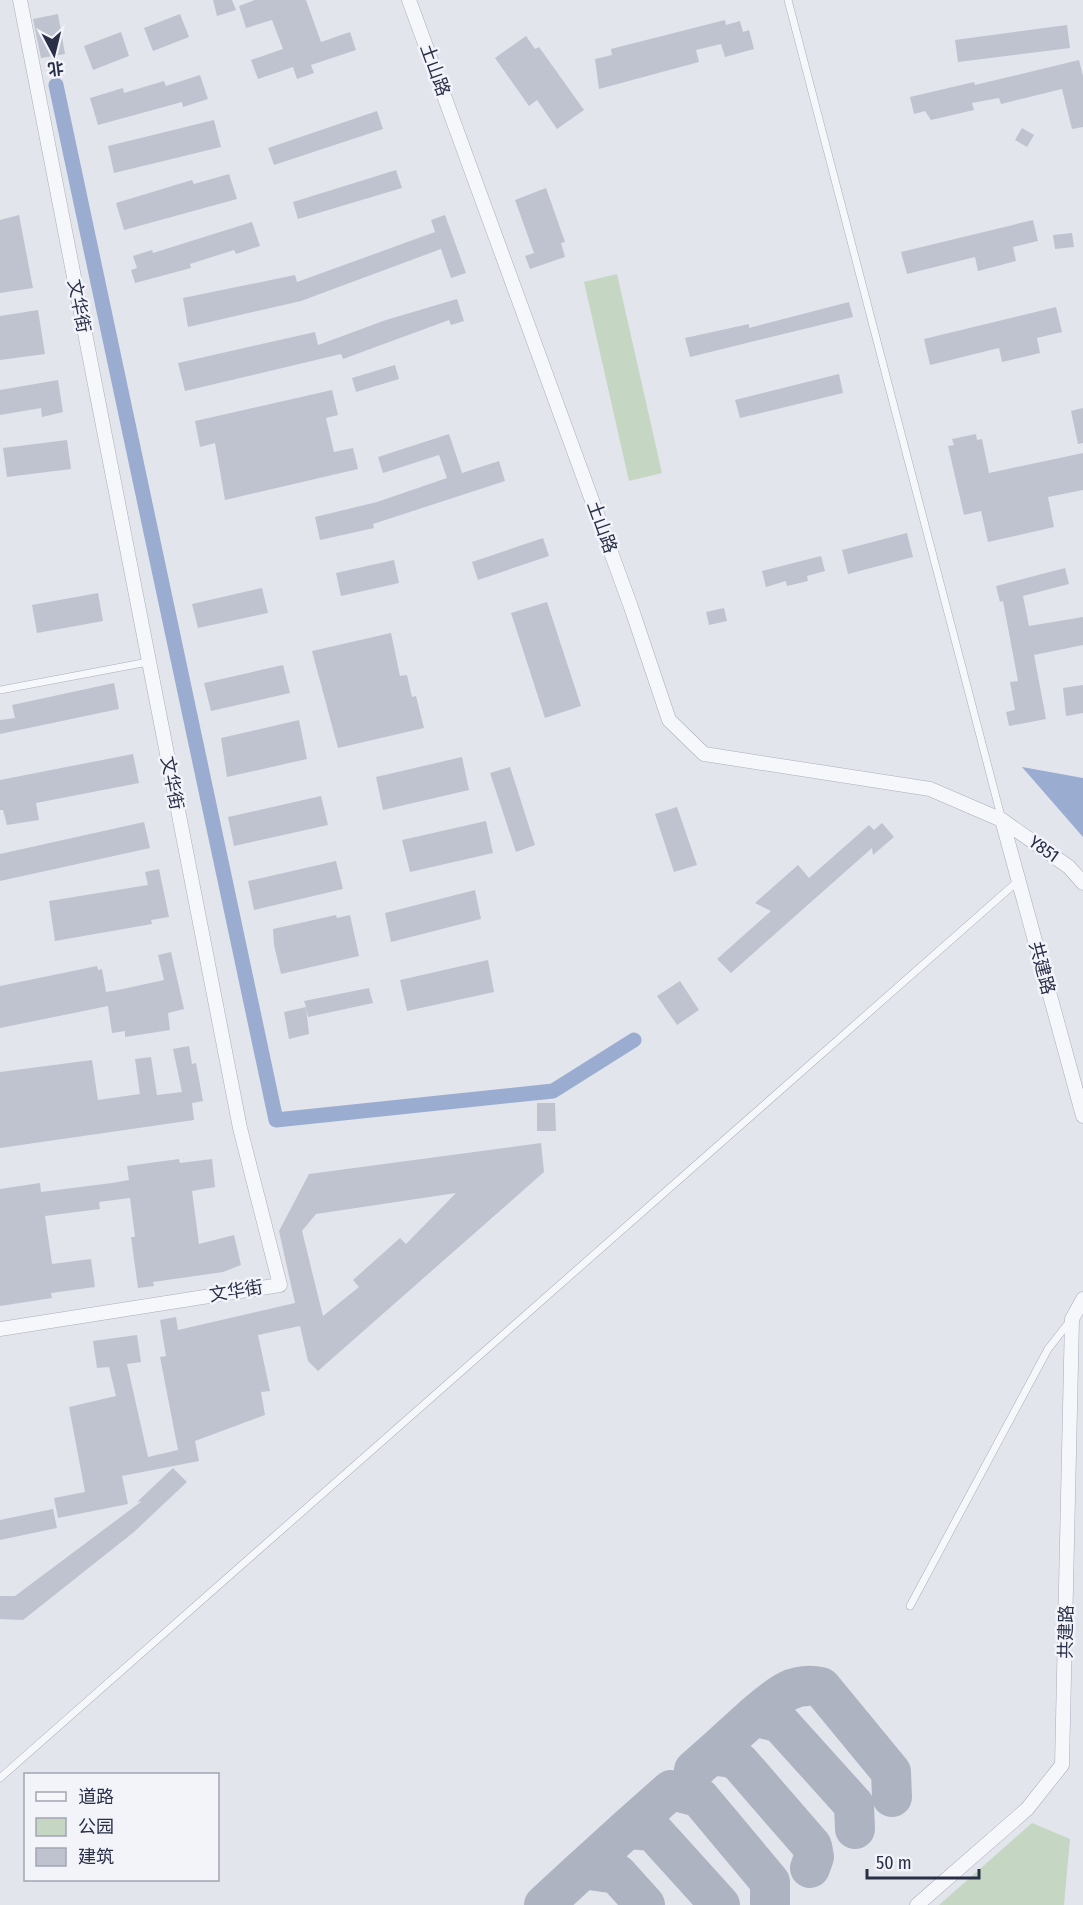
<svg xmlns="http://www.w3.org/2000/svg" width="1083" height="1905" font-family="'Fira Sans Condensed','Noto Sans SC',sans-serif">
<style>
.green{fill:#c5d7c3}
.water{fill:#9aacd0}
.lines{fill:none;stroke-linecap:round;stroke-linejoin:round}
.canal{stroke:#9aacd0;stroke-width:15}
.taxiway{stroke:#aeb3c2;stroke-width:40}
.building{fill:#bfc3d0;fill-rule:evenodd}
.service-casing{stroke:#aaaeba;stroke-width:8}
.minor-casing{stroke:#aaaeba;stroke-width:15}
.service{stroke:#f6f7fa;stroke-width:7}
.minor{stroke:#f6f7fa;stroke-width:14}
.labels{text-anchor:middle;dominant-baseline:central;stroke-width:5;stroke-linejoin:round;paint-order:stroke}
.street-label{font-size:18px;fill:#282f47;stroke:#f3f4f9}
</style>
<rect width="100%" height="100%" fill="#e2e5ec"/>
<path class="green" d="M617,274l45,199 -33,8 -45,-199z
M1032,1823l38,16 -6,66h-125z"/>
<path class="water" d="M1022,767l61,11v59z"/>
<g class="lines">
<path class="canal" d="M56,85l220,1035 277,-29 81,-51"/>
<path class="taxiway" d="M754,1716c22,-18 37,-35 67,-29l70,85 1,25
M711,1755l43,-39 26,7 74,82 1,24
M694,1770l17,-15 21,3 8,5 72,83 2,11 -4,11
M627,1829l44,-39 28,7 71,85v21
M583,1869l44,-40 26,2 67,74
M544,1905l39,-36 34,5 28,31"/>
</g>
<path class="building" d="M213,0h19l4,10 -19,6z
M255,0h51l15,42 29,-10 6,18 -45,15 3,8 -17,6 -4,-12 -35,12 -7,-19 32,-11 -11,-29 -26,8 -7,-22z
M58,14l7,40 -24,4 -8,-39z
M180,14l9,23 -36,14 -9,-23z
M725,20l1,5 14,-4 3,11 6,-2 5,19 -29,8 -4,-13 -25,6 3,12 -100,27 -4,-30 17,-4 -1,-6z
M1067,25l3,23 -112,14 -3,-22z
M121,32l8,24 -36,14 -9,-24z
M526,36l9,13 4,-2 45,63 -27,19 -20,-29 -8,6 -34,-48z
M1079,60l4,16v51l-11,2 -10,-40 -61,15 -2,-6 -27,5 2,7 -43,10 -6,-9 -11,3 -4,-17 64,-15 1,3z
M200,75l8,24 -25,8 -1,-5 -84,23 -8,-27 33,-10 1,5 40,-12 2,5z
M377,111l6,18 -109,36 -6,-17z
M214,120l7,27 -107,26 -6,-27z
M1022,128l12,7 -7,12 -12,-7z
M396,170l6,18 -104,31 -5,-17z
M229,174l8,25 -113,31 -8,-27 76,-23 2,4z
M546,188l19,54 -4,1 4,14 -35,12 -5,-13 9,-3 -19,-53z
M19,215l14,73 -33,5v-73z
M445,215l21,58 -15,5 -10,-29 -140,52 -113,26 -5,-29 112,-23 2,7 138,-50 -4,-12z
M1033,220l5,21 -25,6 3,14 -38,10 -3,-14 -68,17 -6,-22z
M252,222l8,24 -24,8 -2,-4 -44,14 1,4 -56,15 -4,-13 6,-2 -4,-12 19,-6 1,3z
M1072,233l2,14 -19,2 -2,-14z
M457,299l7,22 -13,4 -2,-5 -106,39 -2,-5 -156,37 -7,-28 137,-31 3,13 68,-25z
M849,302l4,15 -163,40 -5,-19 64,-14v4z
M1056,307l6,25 -25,6 3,15 -38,9 -3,-14 -69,17 -6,-26z
M38,310l7,44 -45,6v-44z
M395,365l4,14 -43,13 -4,-14z
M839,374l4,19 -103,25 -5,-18z
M58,380l5,32 -21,5 -1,-9 -41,7v-25z
M332,390l6,25 -12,3 8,34 19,-4 5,21 -133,31 -10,-57 -15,4 -5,-26z
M1083,408v35l-5,1 -7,-33z
M449,434l13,39 37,-12 6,20 -132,43 1,4 -54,12 -5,-23 62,-15 70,-24 -8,-23 -56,18 -5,-16z
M976,434l1,6 5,-1 7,34 94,-20v37l-35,7 6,30 -66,15 -7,-31 -17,4 -16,-69 6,-1 -2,-6z
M67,440l4,29 -64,8 -4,-29z
M907,533l6,24 -65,17 -6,-24z
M543,538l6,18 -71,24 -6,-18z
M821,556l4,15 -18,5 1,5 -21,5 -1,-5 -20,6 -4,-16z
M394,560l5,23 -58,13 -5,-23z
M1065,568l4,16 -46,12 6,30 54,-9v28l-49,10 12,64 -37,7 -3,-14 9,-2 -5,-28 8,-1 -15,-80 -3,1 -4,-16z
M262,588l6,25 -70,15 -6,-24z
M98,593l5,28 -66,12 -5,-28z
M547,602l34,104 -36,12 -34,-105z
M724,608l3,13 -18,4 -3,-13z
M391,633l9,43 7,-1 5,22 4,-1 8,32 -86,20 -26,-97z
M283,665l7,28 -79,18 -7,-28z
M114,683l5,26 -119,25v-14l15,-2 -3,-13z
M1083,685v28l-17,3 -3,-28z
M299,720l8,39 -80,18 -6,-39z
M133,754l6,29 -103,20 3,17 -32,5 -4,-15h-3v-30z
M462,757l7,33 -86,20 -7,-33z
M510,767l25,78 -19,7 -26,-79z
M321,796l7,29 -94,21 -6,-29z
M677,807l20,58 -23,7 -19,-58z
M486,821l7,32 -83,19 -8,-32z
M144,822l6,26 -150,33v-27z
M882,823l12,14 -21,18 -1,-7 -141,125 -14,-14 54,-48 -16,-8 43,-38 11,13 60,-53 5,5z
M336,861l7,28 -89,21 -6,-29z
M159,869l10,48 -18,3 1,4 -97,17 -6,-40 99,-16 -3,-13z
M475,890l6,29 -90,23 -6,-29z
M336,915l1,3 13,-3 9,41 -78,18 -7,-29 -1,-16z
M171,952l13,57 -16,4 2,17 -45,7v-6l-13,2 -4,-27 -108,22v-42l97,-20 1,4 4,-1 4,23 12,-2 46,-10 -6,-25z
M488,960l6,32 -87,19 -7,-31z
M680,981l19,29 -22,15 -20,-29z
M369,988l4,15 -65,14 -2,-9 3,26 -20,5 -5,-27 22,-5 -2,-6z
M189,1046l3,18 4,-1 7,38 -11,2 2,17 -194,28v-76l92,-12 6,40 42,-6 -5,-35 16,-2 6,38 25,-3 -9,-43z
M537,1103h18l1,28h-19z
M541,1143l3,29 -226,199 -10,-10 -8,-35 -42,9 12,56 -9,1 4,23 -70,26 4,20 -77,15 6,28 -70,14 -4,-20 31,-6 -16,-85 47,-11 -7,-29 -12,1 -4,-27 44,-6 4,27 -14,2 21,93 30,-7 -18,-93 6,-1 -6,-36 16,-3 2,13 117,-27 -16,-72 30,-57zM456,1193l-50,51 -6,-6 -47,42 6,7 -36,29 -21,-85 14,-17z
M179,1159l1,4 32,-4 3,28 -23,4 7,53 35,-9 7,30 -18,7 -70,10 1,4 -16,2 -7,-51h4l-5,-39 -31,4 1,7 -55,7 7,48 39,-5 4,28 -44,6 1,5 -52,8v-117l40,-6 1,9 71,-9 17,-3 -2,-14z
M173,1468l14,14 -53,50 -111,88 -23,-1v-23h15l127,-95 -5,1z
M53,1509l4,19 -57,12v-20z"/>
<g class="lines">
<defs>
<path id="service" d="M788,0l214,820
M0,690l148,-28
M910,1606l138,-257 22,-28
M0,1778l1018,-897"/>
<path id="minor" d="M409,0l222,607 38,113 35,34 226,35 72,31 67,47 14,16
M1002,820l81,296
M0,1329l280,-44 -40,-157 -220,-1128
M917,1905l110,-96 35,-44 10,-446 11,-20"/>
</defs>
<use href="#service" class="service-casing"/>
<use href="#minor" class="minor-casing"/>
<use href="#service" class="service"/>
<use href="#minor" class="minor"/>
</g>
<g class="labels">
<g class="street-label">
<text transform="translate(435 70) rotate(70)">土山路</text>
<text transform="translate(79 306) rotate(79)">文华街</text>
<text transform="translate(602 527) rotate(70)">土山路</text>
<text transform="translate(172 783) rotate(79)">文华街</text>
<text transform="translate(1044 849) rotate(35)">Y851</text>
<text transform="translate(1042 968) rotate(75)">共建路</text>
<text transform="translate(236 1291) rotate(-9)">文华街</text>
<text transform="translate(1066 1632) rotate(-89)">共建路</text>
</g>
</g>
<rect x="24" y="1773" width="195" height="108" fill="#f3f4f9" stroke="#a2a5b2" stroke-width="1.5"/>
<rect x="36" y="1792" width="30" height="9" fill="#f6f7fa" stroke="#a2a5b2" stroke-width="1.5"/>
<text x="78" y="1803" font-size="18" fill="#282f47">道路</text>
<rect x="36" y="1818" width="30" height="18" fill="#c5d7c3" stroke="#a2a5b2" stroke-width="1.5"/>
<text x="78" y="1833" font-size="18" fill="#282f47">公园</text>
<rect x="36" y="1848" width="30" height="18" fill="#bfc3d0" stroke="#a2a5b2" stroke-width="1.5"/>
<text x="78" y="1863" font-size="18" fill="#282f47">建筑</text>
<g transform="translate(54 54) rotate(173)" stroke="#f3f4f9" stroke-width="4.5" paint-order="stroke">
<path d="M0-4.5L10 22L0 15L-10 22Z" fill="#282f47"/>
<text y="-9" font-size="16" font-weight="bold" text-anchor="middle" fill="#282f47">北</text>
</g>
<path d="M867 1869v9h112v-9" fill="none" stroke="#282f47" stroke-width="3"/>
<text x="876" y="1869" font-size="18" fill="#282f47" stroke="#f3f4f9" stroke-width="4.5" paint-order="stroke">50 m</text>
</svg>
